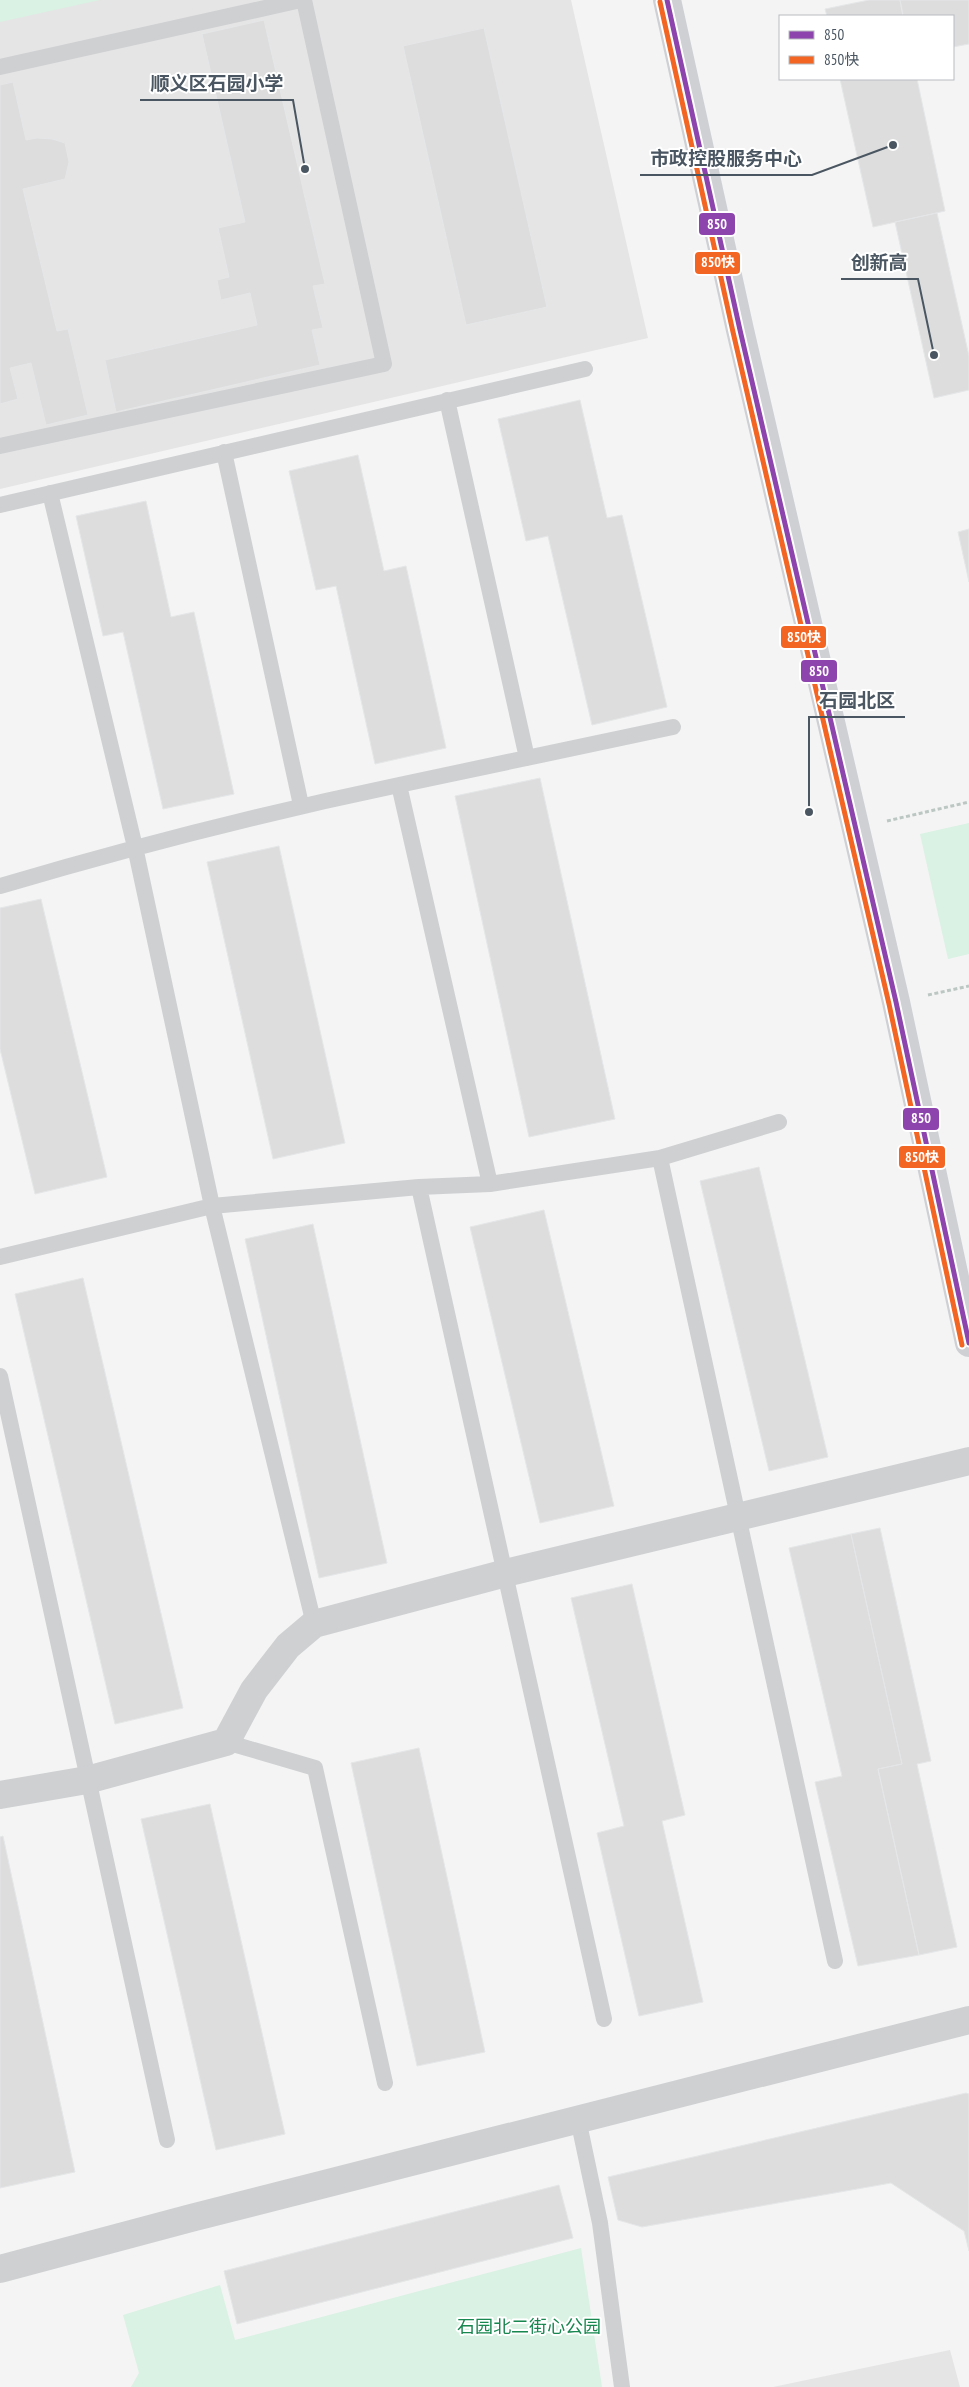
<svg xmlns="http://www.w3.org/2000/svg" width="969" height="2387" font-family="'PT Sans Narrow','Noto Sans SC',sans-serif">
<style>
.education{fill:#e6e5e6}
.green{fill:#d9f2e3}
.building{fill:#ddddde;stroke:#e5e6e7}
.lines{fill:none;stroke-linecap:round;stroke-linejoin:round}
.path{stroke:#bcc7c4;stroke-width:3;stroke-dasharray:4 2.5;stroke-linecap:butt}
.lane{stroke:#ced0d2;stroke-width:16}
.street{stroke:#ced0d2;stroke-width:28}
.secondary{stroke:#ced0d4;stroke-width:28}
.bus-1-casing{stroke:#fff;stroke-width:9}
.bus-2-casing{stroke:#fff;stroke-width:9}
.bus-1{stroke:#8e44ad;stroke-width:5}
.bus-2{stroke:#f26522;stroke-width:5}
.labels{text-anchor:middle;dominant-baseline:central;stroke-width:4;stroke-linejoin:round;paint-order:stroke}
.park-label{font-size:18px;fill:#17864f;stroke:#fff}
.leader{fill:none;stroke:#4a5661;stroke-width:2}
.callout-dot{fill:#4a5661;stroke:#fff;stroke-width:2}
.callout-label{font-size:19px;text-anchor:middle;font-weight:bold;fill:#4a5661;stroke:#fff;stroke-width:4;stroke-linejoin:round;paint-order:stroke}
.line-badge{stroke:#fff;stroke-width:2}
.badge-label{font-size:14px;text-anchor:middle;font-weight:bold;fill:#fff}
</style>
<rect width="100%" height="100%" fill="#f4f4f4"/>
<path class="education" d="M0,0h571l77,338 -648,151z
M950,2350l10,37h-187z"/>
<path class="green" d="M0,0h100l-100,22z
M969,823v131l-21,5 -28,-125z
M581,2248l21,139h-471l8,-14 -16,-58 97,-30 15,55z"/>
<path class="building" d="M869,0h31l3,16h-76l-2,-7z
M900,0h69v44l-16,3v-31h-50z
M264,20l61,264 -12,2 10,42 -11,2 8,35 -204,47 -11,-52 152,-35 -7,-32 -29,7 -4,-20 12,-3 -11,-49 27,-6 -43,-188z
M484,28l63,279 -81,18 -63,-279z
M840,79h77l28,132 -72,16z
M13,82l13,58 11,-2 15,1 13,4 4,19 -4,17 -42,10 34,142 11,-2 20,86 -42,10 -15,-62 -21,5 8,31 -18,5v-319z
M937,213l32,143v34l-35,8 -39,-176z
M580,400l27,118 15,-3 45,192 -75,18 -44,-189 -22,5 -28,-122z
M358,455l26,116 22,-5 40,182 -71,16 -39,-178 -20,4 -27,-119z
M146,501l25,116 23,-5 40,182 -71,15 -40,-177 -20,4 -27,-120z
M969,529v53l-11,-50z
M540,778l75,341 -86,18 -74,-341z
M279,846l66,297 -72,16 -66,-297z
M41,899l66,278 -72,17 -35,-145v-141z
M759,1167l69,290 -59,14 -69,-290z
M544,1210l70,296 -74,17 -70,-296z
M313,1224l74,339 -68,15 -74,-339z
M83,1278l100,430 -68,16 -100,-430z
M880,1528l51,233 -14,3 40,183 -38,8 -41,-186 24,-5 -51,-230z
M851,1534l51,230 -24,5 41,186 -61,11 -43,-184 27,-6 -53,-228z
M632,1584l53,231 -23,6 41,181 -64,14 -42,-183 27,-7 -53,-228z
M419,1748l66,304 -68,14 -66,-303z
M210,1804l75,330 -69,16 -75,-331z
M3,1836l72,336 -75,16v-351z
M966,2093l3,1v157l-5,-20 -73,-48 -249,44 -24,-7 -10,-43z
M559,2185l14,53 -336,86 -13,-53z"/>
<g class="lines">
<path class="path" d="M887,821l82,-19
M928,995l41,-9"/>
<path class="lane" d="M0,67l301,-67
M447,400l80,358
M0,446l384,-82 -80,-364
M224,452l77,353
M50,493l85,354 77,359 102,418
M0,505l585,-136
M0,886c132,-39 265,-73 399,-101
M779,1122l-119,36 175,803
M490,1184l-91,-399 274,-58
M419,1187l185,832
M0,1257l212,-51 207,-19 71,-3 170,-26
M0,1376l167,764
M226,1742l89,26 70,315
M578,2119l22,104 22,164"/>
<path class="street" d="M0,1795l87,-15 139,-38 28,-52 34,-44 26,-22 192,-51 463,-112
M0,2269l191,-51 778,-198"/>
<path class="secondary" d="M667,0l73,330 156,672 73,341"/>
<defs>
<path id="bus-1" d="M667,0l73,330 156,672 73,341"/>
<path id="bus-2" d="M660,2l73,330 156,672 73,341"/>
</defs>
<use href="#bus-1" class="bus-1-casing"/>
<use href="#bus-2" class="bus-2-casing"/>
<use href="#bus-1" class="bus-1"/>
<use href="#bus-2" class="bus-2"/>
</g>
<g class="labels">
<g class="park-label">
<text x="529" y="2326">石园北二街心公园</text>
</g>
</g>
<path class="leader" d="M305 169L293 100H140M893 145L812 175H640M934 355L918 279H841M809 812L809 717H905"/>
<g class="callout-dot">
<circle cx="305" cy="169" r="5"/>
<circle cx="893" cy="145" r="5"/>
<circle cx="934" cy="355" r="5"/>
<circle cx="809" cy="812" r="5"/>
</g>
<g class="callout-label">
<text x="217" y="90">顺义区石园小学</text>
<text x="726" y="165">市政控股服务中心</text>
<text x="879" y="269">创新高</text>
<text x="857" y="707">石园北区</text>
</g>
<g class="line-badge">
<rect x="698" y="212" width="38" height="24" rx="5" fill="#8e44ad"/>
<rect x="694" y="251" width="47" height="24" rx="5" fill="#f26522"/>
<rect x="780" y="625" width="47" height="24" rx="5" fill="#f26522"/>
<rect x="800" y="659" width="38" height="24" rx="5" fill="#8e44ad"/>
<rect x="902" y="1107" width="38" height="24" rx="5" fill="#8e44ad"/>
<rect x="898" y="1145" width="48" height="24" rx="5" fill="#f26522"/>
</g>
<g class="badge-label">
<text x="717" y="229">850</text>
<text x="718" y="267">850快</text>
<text x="804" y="642">850快</text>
<text x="819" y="676">850</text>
<text x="921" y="1123">850</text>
<text x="922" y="1162">850快</text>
</g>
<rect x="779" y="15" width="175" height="65" fill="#ffffff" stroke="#b7bbc0"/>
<rect x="789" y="31" width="25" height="8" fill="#8e44ad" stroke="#b7bbc0"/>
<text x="824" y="40" font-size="15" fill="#4a5661">850</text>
<rect x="789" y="56" width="25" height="8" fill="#f26522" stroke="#b7bbc0"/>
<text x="824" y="65" font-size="15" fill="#4a5661">850快</text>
</svg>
